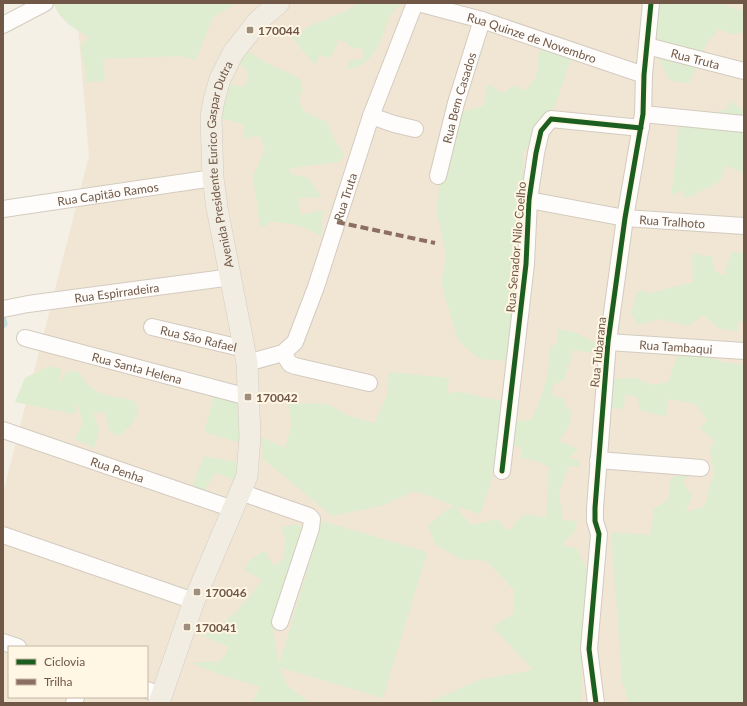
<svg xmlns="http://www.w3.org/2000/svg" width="747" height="706" font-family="Lato,sans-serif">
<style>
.residential{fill:#f1e6d4;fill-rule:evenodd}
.green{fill:#deeccf}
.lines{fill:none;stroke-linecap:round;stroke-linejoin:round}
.stream{stroke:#c7e1e5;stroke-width:3.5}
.minor-casing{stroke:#d3cbc0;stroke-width:18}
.major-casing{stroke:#d4cbc3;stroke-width:22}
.minor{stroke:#fefdfb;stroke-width:16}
.major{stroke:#f2ede2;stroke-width:21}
.quiet{stroke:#8d6e63;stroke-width:4;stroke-dasharray:8 4;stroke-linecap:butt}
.cycleway-casing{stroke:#fff6e4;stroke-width:8}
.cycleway{stroke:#1b5e20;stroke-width:5}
.poi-dot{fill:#9f8d7e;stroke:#fff6e4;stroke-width:1.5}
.labels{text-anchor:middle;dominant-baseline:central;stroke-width:4;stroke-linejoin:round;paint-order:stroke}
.poi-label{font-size:12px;font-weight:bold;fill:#715846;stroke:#fff6e4;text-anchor:start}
.street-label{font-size:12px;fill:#715846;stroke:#fff6e4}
</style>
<rect width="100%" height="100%" fill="#f5f0e5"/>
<path class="residential" d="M76,3h668v700h-741v-210l86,-337zM9,647h138v50h-138z"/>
<path class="green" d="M54,3h180l1,1 -22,13 -17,43 -15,-4 -78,3 2,22 -19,1v-11l-6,-24 9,-10c-15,-9 -30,-16 -35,-34z
M358,3h41v3c-8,6 -9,9 -12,18 -9,23 -14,41 -40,46l3,-10 14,-1 -1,-10 -9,-1 -15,-9 -8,19 -11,-3 -5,10 -23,-27c20,-18 45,-19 66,-35z
M658,3h62l24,9v20l-9,3 -16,-6 -11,12 -19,42 -19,-2 -10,-20 -5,-27z
M540,46l31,13 -16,47 -32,48 1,27 -1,68 -15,112 -29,-2 -21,-18 -17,-58 5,-26 -9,-45 6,-68 18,-32 23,-6 3,-22 16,9 11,-8 11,6 11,-13z
M250,52c15,13 34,17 50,27l3,12 -4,7 4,13 24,11 9,20 9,14 -7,6 -48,6 1,6 17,4 14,19 -24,1 3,17 22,-5 -2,26c-19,-10 -30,-14 -52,-14l-4,5 -5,-1 -7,-49 12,-29 -5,-12 -16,2 -1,-14 -21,-5 1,-22 8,-13 12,3 4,-5 1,-10 -16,-17z
M730,101l14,10v62l-18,-7 -7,16 -34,17 -3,-9 -11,6 -2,19c3,-32 9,-65 10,-97l47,-8z
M731,252l13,1v71l-6,-3v11l-20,-4 -15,-13 -14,11 -30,-7 -21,6 -7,-12 7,-23 12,3 43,-11 -1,-28 20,2 2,14 10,6z
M558,329l19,4 22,12 -4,8 -22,-3 -9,30 -11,5 -1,10 12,4 1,7 7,6 -4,15 -9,14 19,8 -9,9 9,2 3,7 -13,-1 -9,27 4,27 14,1 -2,10 -13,14 15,4 12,25 -1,45 -6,51v33h-155l52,-23 54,-10 -40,-43 20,-13 1,-24 -28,-29 -26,-2 -25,-15 -7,-19 25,-20 -38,-14 -31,14 -52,11 -69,-57 -2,-22 24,11 6,-22 -3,-25 8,2 31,1 22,12 26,7 12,-28 2,-23 60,6 -2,16 9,-3 50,11 -16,82 -10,30 -25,-8 16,19 27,-6 7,10 5,1 13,-15h8l15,3 3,-51 -13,-6 -16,-3 2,-10 -11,-4 3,-23 17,-1c12,-23 18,-47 19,-72l7,-5z
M678,353l28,3 16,6 22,3v338h-115l-7,-22 -11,-149 39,3 4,-26 14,-9 3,-23 18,-2 -6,7 9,14 -6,16 18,-5 10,-34 -4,-21 4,-12 -14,-12 7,-8 -11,-16 -28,-5 -2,18 -26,-7 -3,-13 -12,-3 -1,15 -14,-1 4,-29 22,-1 16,7 16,-3z
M49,366l13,3 -4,16 9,-14 12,1c16,28 29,21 57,30 5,16 -6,27 -20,34l-7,-6 -4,-18 -12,1 6,17 -5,18 -20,-9 8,-13 -3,-21 -5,9 -59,-12 10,-24z
M215,393l25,6v44l-36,-11z
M204,456l38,7 -7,17 -20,-7 -12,20 -11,-6z
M322,521l105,31 -44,146 -104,-31 9,19 22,17h-58l8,-16 -42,-13 -27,-11 30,-2 8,-14 -26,-11c27,-15 41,-31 59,-56l-18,-10 6,-10 15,-10 9,17 10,-9 1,-19 -4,-12 16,-3 12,7 -20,51 -16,47 6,36z"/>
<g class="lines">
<path class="stream" d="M3,314l3,10 -3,3"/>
<defs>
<g id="minor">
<path id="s1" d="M418,3l64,17 162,55"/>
<path d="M3,25l42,-22"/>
<path id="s2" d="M647,46l97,25"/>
<path d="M643,114l101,10"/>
<path d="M371,116l23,8 21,5"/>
<path id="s3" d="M438,176l18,-73 26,-83"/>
<path id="s4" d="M529,200l96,18 119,8"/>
<path id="s5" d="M3,209l210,-31"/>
<path id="s6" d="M3,309l25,-5 204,-27"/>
<path id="s7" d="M152,327l93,22"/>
<path id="s8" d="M25,338l223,59"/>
<path id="s9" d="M608,342l136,9"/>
<path d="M283,353l7,11 5,2 74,17"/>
<path id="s10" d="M247,363l36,-10 12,-11 21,-55 55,-171 44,-113"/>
<path id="s11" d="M3,430l230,79"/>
<path d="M598,460l103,8"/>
<path d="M502,471l24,-207 3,-64 7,-47 5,-22 10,-12 90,9"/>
<path d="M240,492l69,24 3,3 -1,9 -31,94"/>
<path d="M3,535l191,66"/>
<path d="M3,642l15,5"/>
<path d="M147,690l14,5"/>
<path d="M74,703l2,-6"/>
<path d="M596,703l-7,-54 10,-115 -4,-13v-13l13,-166 17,-124 18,-104 1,-39 7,-72"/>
</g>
<g id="major">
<path id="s12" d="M159,703l35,-102 53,-125 3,-40 -3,-73 -30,-155 -4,-30 -2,-61 3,-17 6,-21 13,-26 25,-32 21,-18"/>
</g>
</defs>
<use href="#minor" class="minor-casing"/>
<use href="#major" class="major-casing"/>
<use href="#minor" class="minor"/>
<use href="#major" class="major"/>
<path class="quiet" d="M337,222l98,21"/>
<defs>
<path id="cycleway" d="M502,471l24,-207 3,-64 7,-47 5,-22 10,-12 90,9
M596,703l-7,-54 10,-115 -4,-13v-13l13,-166 17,-124 18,-104 1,-39 7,-72"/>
</defs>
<use href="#cycleway" class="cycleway-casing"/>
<use href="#cycleway" class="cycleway"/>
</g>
<g class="poi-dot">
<rect x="246" y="26" width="8" height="8" rx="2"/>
<rect x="244" y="393" width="8" height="8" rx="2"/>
<rect x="193" y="588" width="8" height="8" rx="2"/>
<rect x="183" y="623" width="8" height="8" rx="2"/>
</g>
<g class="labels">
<g class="poi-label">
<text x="258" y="30">170044</text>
<text x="256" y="397">170042</text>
<text x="205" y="592">170046</text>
<text x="195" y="627">170041</text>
</g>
<g class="street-label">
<text stroke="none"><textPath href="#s1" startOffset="119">Rua Quinze de Novembro</textPath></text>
<text stroke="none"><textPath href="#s2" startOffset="50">Rua Truta</textPath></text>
<text stroke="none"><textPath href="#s3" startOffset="81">Rua Bem Casados</textPath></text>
<text stroke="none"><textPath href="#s12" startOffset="559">Avenida Presidente Eurico Gaspar Dutra</textPath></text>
<text stroke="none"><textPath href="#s5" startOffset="106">Rua Capitão Ramos</textPath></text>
<text stroke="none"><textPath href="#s10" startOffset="207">Rua Truta</textPath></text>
<text stroke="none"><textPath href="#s4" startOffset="145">Rua Tralhoto</textPath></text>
<text transform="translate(516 247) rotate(-85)">Rua Senador Nilo Coelho</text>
<text stroke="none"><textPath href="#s6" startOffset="115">Rua Espirradeira</textPath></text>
<text stroke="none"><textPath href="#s7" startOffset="48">Rua São Rafael</textPath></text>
<text stroke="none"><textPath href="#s9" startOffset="68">Rua Tambaqui</textPath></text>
<text transform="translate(598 352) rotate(-84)">Rua Tubarana</text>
<text stroke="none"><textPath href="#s8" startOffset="116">Rua Santa Helena</textPath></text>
<text stroke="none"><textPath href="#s11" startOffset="121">Rua Penha</textPath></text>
</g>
</g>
<rect width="747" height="706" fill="none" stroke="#715846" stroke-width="8"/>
<rect x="8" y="646" width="140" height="52" fill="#fff6e4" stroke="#c6b7a5"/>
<rect x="16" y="659" width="20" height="6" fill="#1b5e20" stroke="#c6b7a5"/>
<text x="44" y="666" font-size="12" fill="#715846">Ciclovia</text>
<rect x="16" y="679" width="20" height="6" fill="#8d6e63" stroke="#c6b7a5"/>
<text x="44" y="686" font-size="12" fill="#715846">Trilha</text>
</svg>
